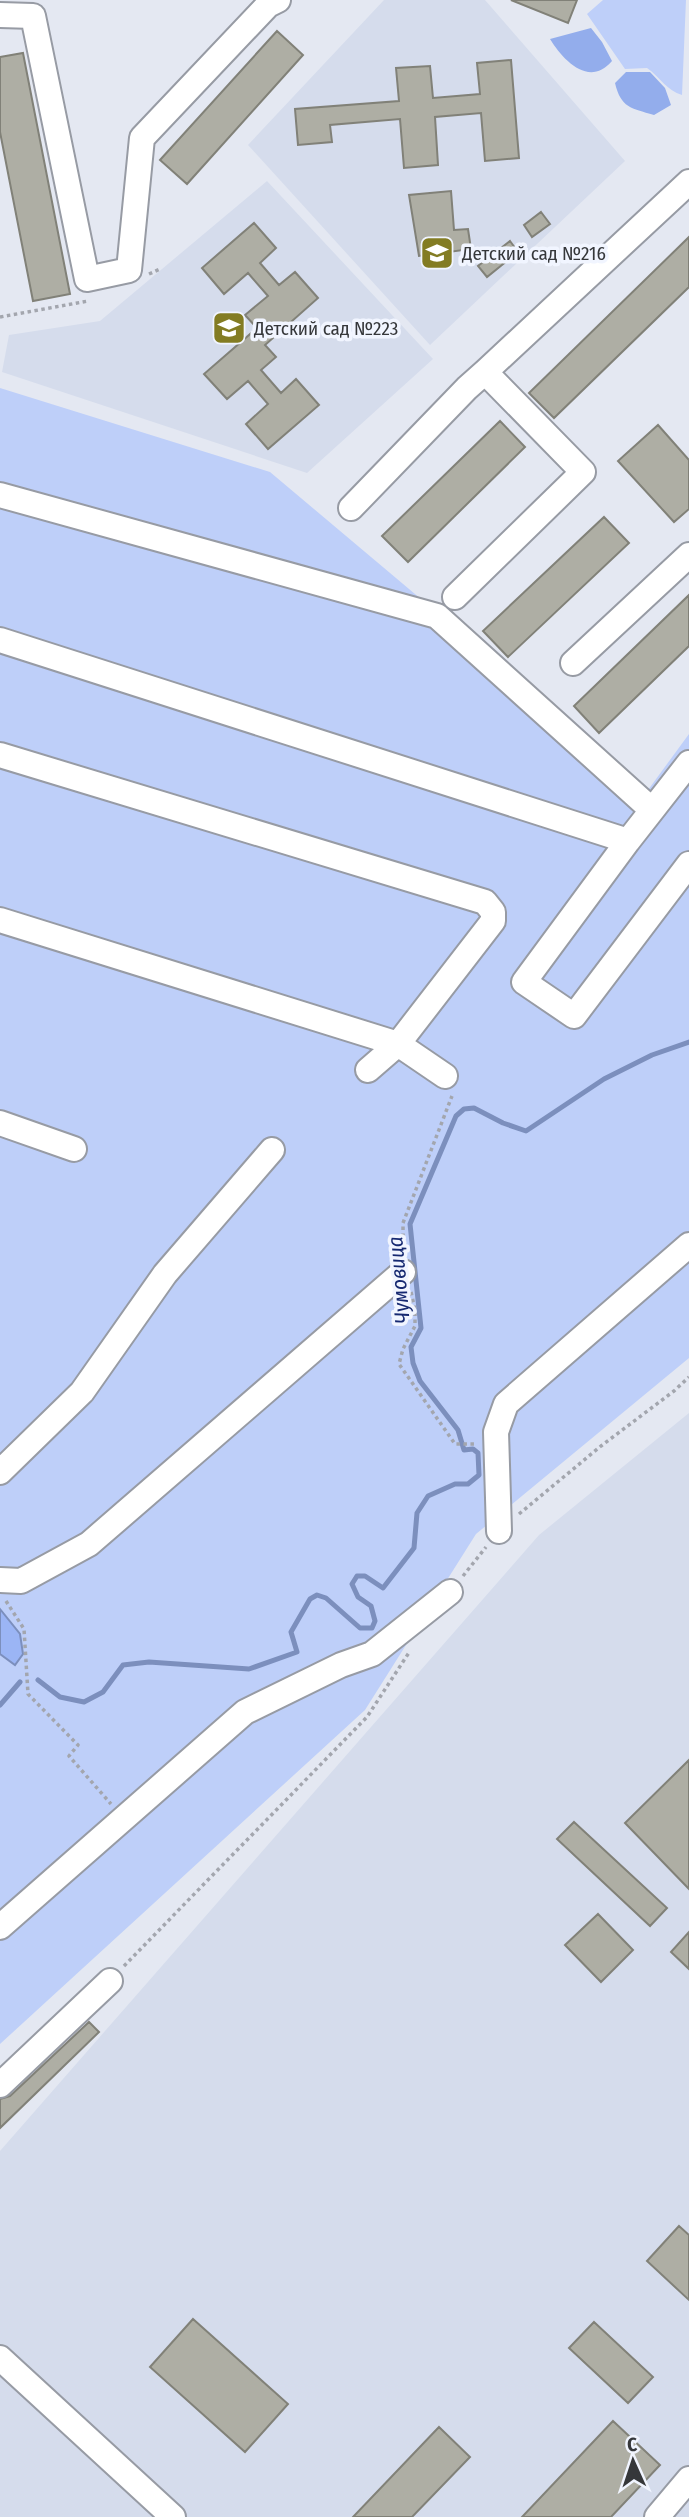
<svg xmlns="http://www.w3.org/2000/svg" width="689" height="2517" font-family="'Fira Sans Condensed',sans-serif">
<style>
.built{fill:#d5dcec}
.green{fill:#becff9}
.forest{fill:#93adec}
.water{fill:#9bb5f5;stroke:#7c8fbd;stroke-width:2}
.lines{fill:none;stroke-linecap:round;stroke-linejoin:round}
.stream{stroke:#7c8fbd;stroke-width:5}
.building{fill:#aeaea4;stroke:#818178;stroke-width:2}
.minor-casing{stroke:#979ba4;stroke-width:28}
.path{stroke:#a3a6ae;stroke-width:3.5;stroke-dasharray:3.5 3.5;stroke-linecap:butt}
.minor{stroke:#fff;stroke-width:24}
.labels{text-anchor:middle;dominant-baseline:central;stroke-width:7;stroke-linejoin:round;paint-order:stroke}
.poi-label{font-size:19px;fill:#35373a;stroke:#f1f5ff;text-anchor:start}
.water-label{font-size:21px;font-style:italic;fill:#162971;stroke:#f1f5ff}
</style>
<rect width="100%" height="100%" fill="#e4e8f2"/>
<path class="built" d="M384,0h101l140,161 -195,184 -182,-200z
M267,181l166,178 -126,114 -305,-101 7,-37 91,-14z
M689,1413v1104h-689v-366l539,-616z"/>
<path class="green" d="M603,0h83l-4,95c-15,-4 -22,-18 -35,-27l-22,1 -38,-55z
M0,388l270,84 378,318 41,-56v624l-213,176 -111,176 -365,334z"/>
<path class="forest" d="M591,28l11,14 10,19c-23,27 -49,-1 -62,-22z
M626,72h24l15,16 6,17 -17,10c-23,-7 -33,-7 -39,-32z"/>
<path class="water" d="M0,1609l20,25 3,20 -8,11 -15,-11z"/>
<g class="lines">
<path class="stream" d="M38,1680l22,17 24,5 19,-10 20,-27 26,-3 100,7 48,-17 -6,-20 19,-33 7,-4 9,3 34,30h12l3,-7 -4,-15 -13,-9 -6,-13 5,-8h8l18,12 31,-40 3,-35 11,-17 27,-12h13l11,-9 -1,-22 -5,-4 -9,1 -6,-20 -38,-49 -7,-18 -2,-16 10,-19 -11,-104 46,-108 8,-7 10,-1 29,15 23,8 78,-52 48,-24 37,-13
M0,1705l20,-23"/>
</g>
<path class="building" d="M511,0h66l-9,23z
M277,31l26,24 -116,129 -27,-24z
M23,53l47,241 -37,7 -33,-169v-75z
M511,60l8,98 -34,3 -4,-48 -46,4 3,48 -34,3 -4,-49 -70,6 2,17 -34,3 -3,-36 104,-8 -3,-33 34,-2 3,32 47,-4 -3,-31z
M451,191l3,39 14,-1 3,20 -52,7 -10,-61z
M541,212l9,12 -18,13 -8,-12z
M254,223l22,25 -16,15 19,22 16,-13 23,26 -53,47 11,12 -15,13 20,23 15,-14 23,26 -51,44 -22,-25 22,-20 -20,-23 -21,18 -23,-25 53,-46 -12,-13 23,-19 -20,-23 -24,21 -22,-26z
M689,237v50l-135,131 -25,-25z
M510,241l8,11 -31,25 -9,-11z
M500,421l25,26 -117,115 -26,-26z
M658,425l31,35v49l-15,13 -56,-61z
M604,517l25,26 -121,114 -25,-26z
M689,595v51l-90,87 -25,-27z
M689,1760v129l-64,-66z
M574,1822l93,86 -17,18 -93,-87z
M598,1914l35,36 -32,32 -36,-37z
M689,1932v37l-18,-17z
M89,2022l10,10 -99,96v-29l10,-3z
M679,2226l10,9v65l-42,-39z
M193,2319l95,85 -43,48 -95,-85z
M594,2322l59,55 -25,26 -59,-55z
M613,2421l47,44 -49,52h-89z
M439,2427l31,30 -58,60h-59z"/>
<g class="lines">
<defs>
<path id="minor" d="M0,15l33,1 54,263 42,-9 13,-132 126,-133 10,-5
M485,372l204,-190
M0,495l437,121 215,194
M351,508l116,-120 18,-16 98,100 -128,125
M0,640l628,201 61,-78
M573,663l116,-108
M0,755l485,147 8,10v9l-95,123 -30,26
M628,841l-104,141 50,34 115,-152
M0,920l398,124 47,32
M0,1123l74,26
M0,1472l82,-80 83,-118 107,-124
M499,1531l-3,-99 10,-28 183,-159
M0,1580l21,1 68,-37 314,-272
M0,1927l245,-215 96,-47 31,-11 78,-62
M0,2085l110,-104
M0,2358l173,159
M657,2517l32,-38"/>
</defs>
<use href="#minor" class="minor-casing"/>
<path class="path" d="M149,274l11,-5
M0,317l88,-16
M403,1251v-28l49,-127
M411,1292l4,18v16l-12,23 -4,15 56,80h21
M519,1514l82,-68 73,-55 15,-14
M463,1576l23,-29
M6,1601l18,28 4,65 50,51 -9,11 42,48
M124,1966l243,-249 43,-66"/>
<use href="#minor" class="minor"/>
</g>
<defs>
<symbol id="school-square" viewBox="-11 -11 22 22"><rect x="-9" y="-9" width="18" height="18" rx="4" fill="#837c23" stroke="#f1f5ff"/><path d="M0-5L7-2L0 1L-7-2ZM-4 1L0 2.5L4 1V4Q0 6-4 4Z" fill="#fff"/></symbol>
</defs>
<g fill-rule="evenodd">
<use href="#school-square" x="418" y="234" width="38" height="38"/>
<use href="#school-square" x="210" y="309" width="38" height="38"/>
</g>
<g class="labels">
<g class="poi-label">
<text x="462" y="253">Детский сад №216</text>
<text x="254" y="328">Детский сад №223</text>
</g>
<g class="water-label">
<text transform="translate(399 1280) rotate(-95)">Чумовица</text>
</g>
</g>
<g transform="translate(633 2461) rotate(357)" stroke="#f1f5ff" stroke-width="5" paint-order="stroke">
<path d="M0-5L12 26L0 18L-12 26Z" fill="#35373a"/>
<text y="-10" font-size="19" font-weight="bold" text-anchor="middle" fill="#35373a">С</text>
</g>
</svg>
